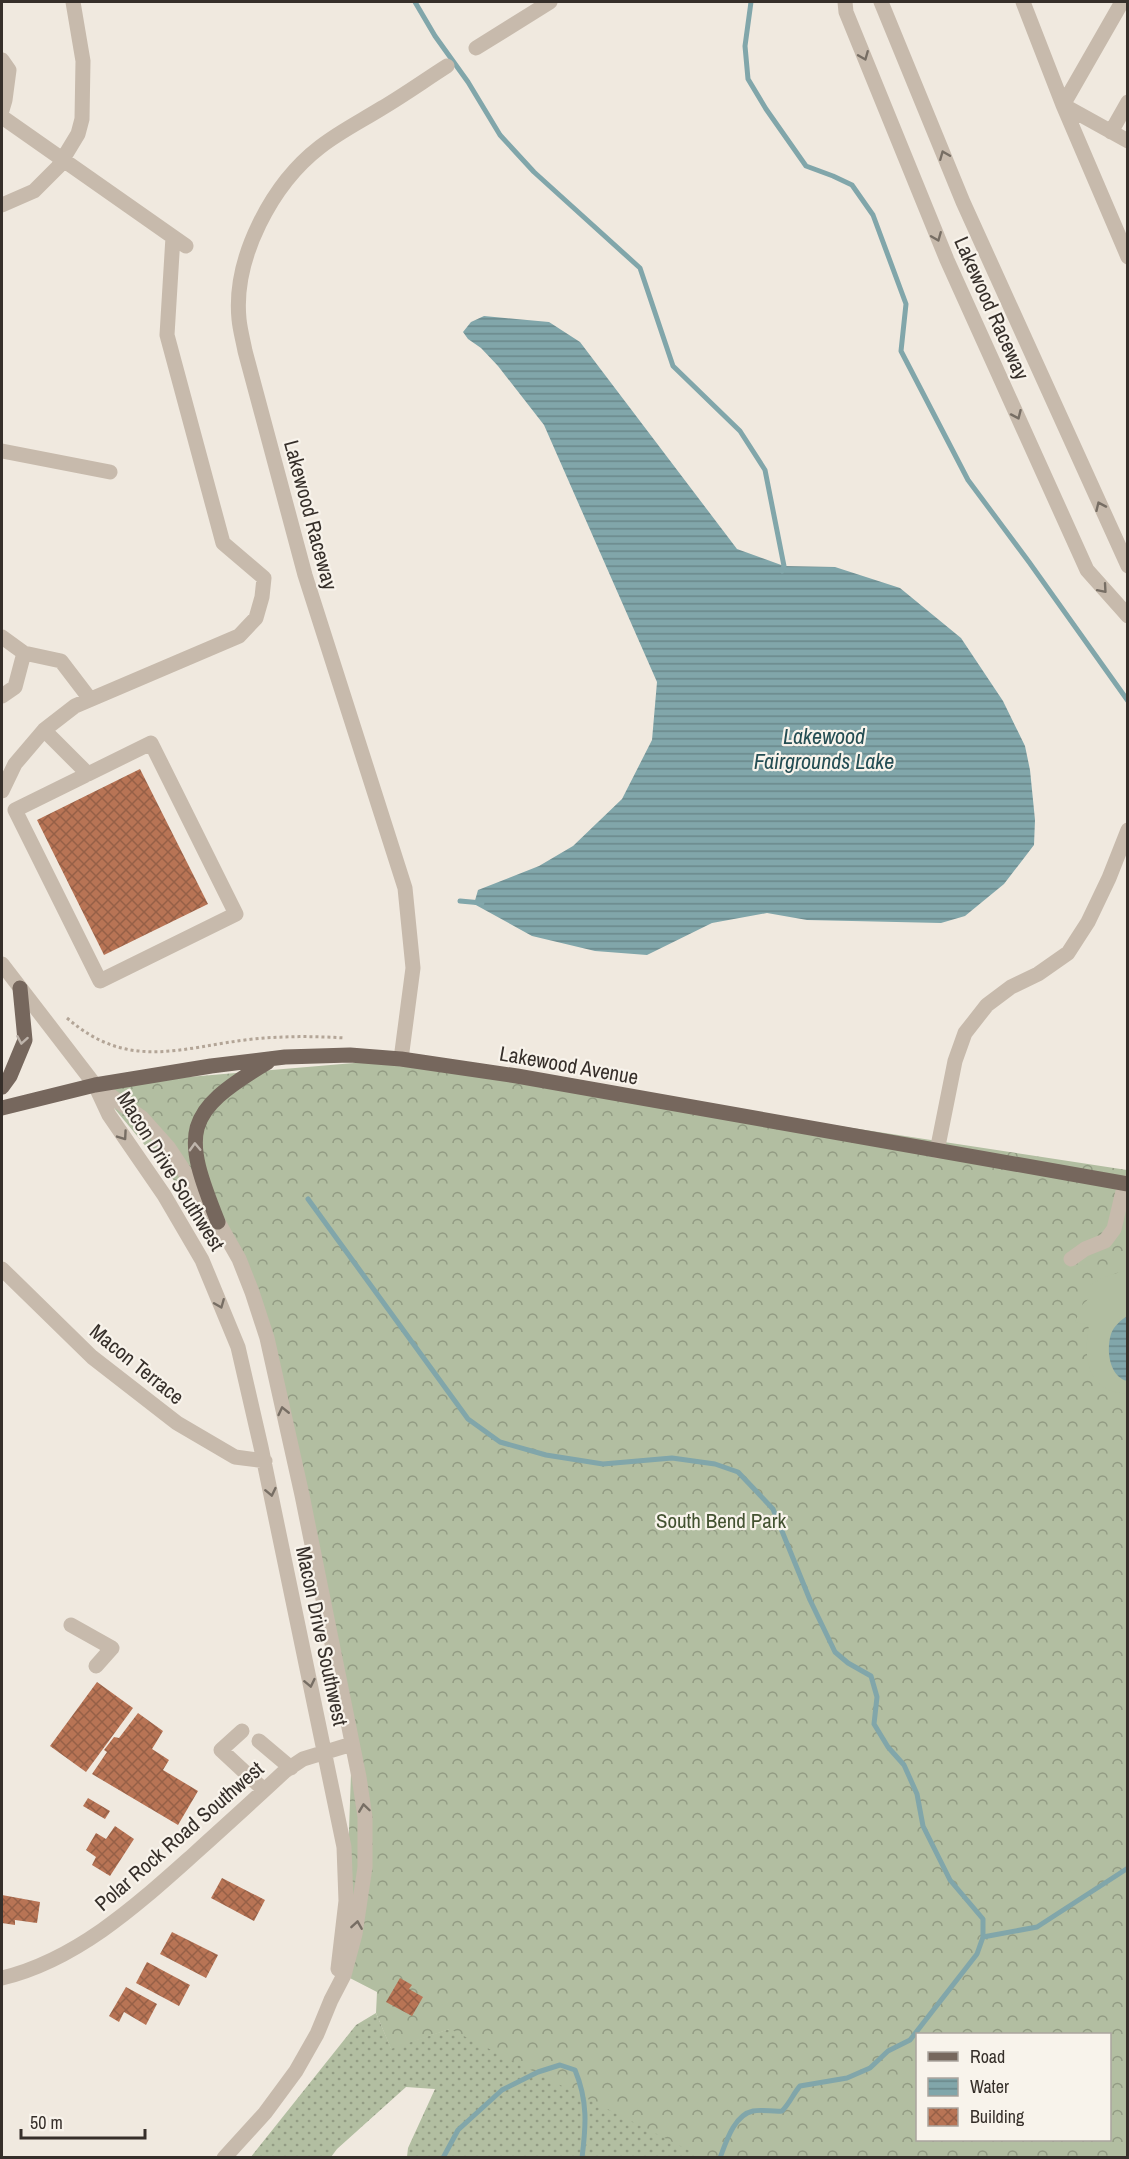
<svg xmlns="http://www.w3.org/2000/svg" width="1129" height="2159" font-family="'Archivo Narrow',sans-serif">
<style>
.grass{fill:url(#grass-dots)}
.forest{fill:url(#forest-crowns);fill-rule:evenodd}
.pitch{fill:#b2bea1}
.water{fill:url(#water-rules)}
.lines{fill:none;stroke-linecap:round;stroke-linejoin:round}
.stream{stroke:#81a6aa;stroke-width:5}
.building{fill:url(#building-cross-hatch)}
.path{stroke:#b3a597;stroke-width:3;stroke-dasharray:3 3;stroke-linecap:butt}
.minor{stroke:#c7baac;stroke-width:15}
.major{stroke:#76675d;stroke-width:15}
.oneway{stroke:#776e64}
.oneway2{stroke:#beb4ab}
.labels{text-anchor:middle;dominant-baseline:central;stroke-width:4.5;stroke-linejoin:round;paint-order:stroke}
.street-label{font-size:21px;fill:#362f2a;stroke:#f8f3eb}
.park-label{font-size:21px;fill:#435231;stroke:#f8f3eb}
.water-label{font-size:22px;font-style:italic;fill:#244d53;stroke:#f8f3eb}
</style>
<defs>
<pattern id="grass-dots" width="8" height="8" patternUnits="userSpaceOnUse" patternTransform="scale(1.5)"><rect width="8" height="8" fill="#b2bea1"/><path d="M2 2h.1M6 6h.1" fill="none" stroke="#929b83" stroke-width="1.8" stroke-linecap="round"/></pattern>
<pattern id="forest-crowns" width="20" height="18" patternUnits="userSpaceOnUse" patternTransform="scale(1.5)"><rect width="20" height="18" fill="#b2bea1"/><path d="M2 6a3 3 0 1 1 6 0M12 15a3 3 0 1 1 6 0" fill="none" stroke="#929b83"/></pattern>
<pattern id="water-rules" width="6" height="5" patternUnits="userSpaceOnUse" patternTransform="scale(1.5)"><rect width="6" height="5" fill="#81a6aa"/><path d="M0 2.5h6" fill="none" stroke="#6a888b"/></pattern>
<pattern id="building-cross-hatch" width="8" height="8" patternUnits="userSpaceOnUse" patternTransform="scale(1.5)"><rect width="8" height="8" fill="#b87455"/><path d="M0 0l8 8M0 8l8-8" fill="none" stroke="#966047"/></pattern>
</defs>
<rect width="100%" height="100%" fill="#f0e9df"/>
<path class="grass" d="M376,2013l15,35 92,-30 245,139h-321l1,-9 27,-59 -29,-2 -69,62 -6,8 -81,1 106,-133z"/>
<path class="forest" d="M401,1059l726,111v987h-425l-252,-128 -59,20 -15,-36 1,-21 -33,-17 8,-231 -85,-406 -28,-79 -144,-174zM918,2034h192v106h-192z"/>
<path class="pitch" d="M1127,1270v124c-40,-3 -44,-35 -38,-69l-14,-3 8,-18 12,-11 -6,-7 15,-9z"/>
<path class="water" d="M484,316l65,6 31,20 157,207 47,17 51,1 65,21 61,50 42,63 22,45 5,24 5,50 -1,25 -30,39 -39,32 -24,7 -134,-3 -40,-7 -55,10 -65,32 -52,-4 -63,-15 -58,-32 4,-14 61,-24 34,-20 49,-47 30,-59 5,-58 -113,-257 -46,-59 -17,-18 -13,-9 -5,-7 8,-10z
M1127,1316v65c-18,-5 -21,-31 -16,-47 2,-7 10,-14 16,-18z"/>
<g class="lines">
<path class="stream" d="M415,2l20,34 33,46 32,53 34,37 106,96 33,98 67,65 25,39 19,96 -2,5
M751,2l-6,44 3,33 18,30 40,57 27,10 19,9 21,30 33,89 -5,47 67,129 61,82 99,139
M460,901l22,2
M308,1199l160,220 32,23 46,13 57,9 69,-6 43,6 23,8 35,37 37,91 25,52 13,11 23,13 6,21 -3,27 14,23 16,18 13,29 6,32 27,54 33,39v18l-6,17 -67,86 -22,11 -18,17 -23,10 -47,8c-7,8 -10,17 -18,25 -9,1 -19,-2 -29,0 -19,4 -27,31 -33,47
M983,1937l54,-10 91,-59
M443,2158l15,-28 44,-40 36,-18 22,-7 15,5c13,31 11,56 7,88"/>
</g>
<path class="building" d="M140,769l68,135 -104,51 -67,-135z
M97,1682l36,26 -47,64 -36,-26z
M138,1713l25,18 -11,18 17,11 -6,10 35,21 -20,34 -86,-51 15,-22 -3,-2 10,-13 5,1z
M88,1798l22,13 -5,8 -22,-13z
M115,1826l19,13 -24,37 -18,-11 4,-8 -10,-7 10,-17 10,6z
M222,1878l43,22 -11,21 -43,-23z
M2,1895l38,7 -3,21 -22,-3v5l-13,-2z
M172,1932l46,23 -12,23 -46,-24z
M147,1962l43,23 -11,21 -43,-23z
M400,1978l12,7 -3,4 14,8 -11,19 -26,-14z
M126,1987l31,17 -11,21 -22,-13 -5,10 -10,-6z"/>
<g class="lines">
<path class="path" d="M67,1018c62,54 114,29 186,21 31,-3 61,-3 92,-1"/>
<path class="minor" d="M845,2l1,10 101,248 140,310 41,46
M881,2l82,200 165,364
M1023,2l40,103 65,152
M1122,2l-59,103 65,36
M476,48l74,-46
M2,60l7,10 -4,30 -3,10
M2,117l184,129
M1111,132l17,-30
M2,205l32,-14 24,-24 20,-33 4,-15 1,-58 -10,-59
M2,451l108,21
M2,637l22,16
M2,696l13,-9 9,-34 37,8 29,38
M44,730l44,44
M151,743l85,171 -136,67 -85,-171z
M2,791l13,-27 29,-34 31,-24 164,-70 17,-18 6,-21 2,-19 -41,-35 -56,-208 6,-98
M2,964l93,121 14,30 55,80 38,65 36,87 23,100 83,400 2,54 -8,68
M401,1059l12,-91 -8,-80 -100,-313 -60,-224c-2,-11 -5,-21 -6,-32 -6,-61 33,-135 81,-172 19,-15 41,-26 62,-39 22,-13 43,-28 65,-42
M95,1085l47,33 26,29 50,75 21,37 13,33 15,46 35,157 57,282 6,40v50l-10,67 -11,41 -13,25 -14,34 -21,37 -31,42 -41,45
M937,1151l18,-90 10,-28 22,-28 24,-18 27,-13 30,-21 20,-31 21,-44 19,-48
M1071,1259l14,-10 20,-8 9,-12 11,-46
M2,1269l90,88 85,66 58,34 30,4
M71,1625l41,23 -16,18
M242,1731l-21,19 43,40
M259,1741l32,27
M2,1978c75,-18 135,-73 191,-123 31,-28 62,-56 92,-84l18,-12 49,-15"/>
<path class="major" d="M2,1087l8,-11 15,-36 -5,-52
M2,1108l93,-23 116,-19 74,-9 65,-2 51,4 116,17 611,108
M218,1222c-36,-90 -36,-109 50,-160"/>
</g>
<defs><path id="oneway-chevron" d="M-2-3.5L2.5 0L-2 3.5" fill="none" stroke-width="1.6" stroke-linecap="round" stroke-linejoin="round" transform="scale(1.5)"/></defs>
<g class="oneway">
<use href="#oneway-chevron" transform="translate(864 56) rotate(68)"/>
<use href="#oneway-chevron" transform="translate(944 155) rotate(-112)"/>
<use href="#oneway-chevron" transform="translate(937 237) rotate(68)"/>
<use href="#oneway-chevron" transform="translate(1017 415) rotate(66)"/>
<use href="#oneway-chevron" transform="translate(1100 506) rotate(-114)"/>
<use href="#oneway-chevron" transform="translate(1103 589) rotate(49)"/>
<use href="#oneway-chevron" transform="translate(123 1136) rotate(55)"/>
<use href="#oneway-chevron" transform="translate(220 1304) rotate(68)"/>
<use href="#oneway-chevron" transform="translate(283 1411) rotate(-103)"/>
<use href="#oneway-chevron" transform="translate(271 1492) rotate(78)"/>
<use href="#oneway-chevron" transform="translate(310 1683) rotate(78)"/>
<use href="#oneway-chevron" transform="translate(364 1808) rotate(-98)"/>
<use href="#oneway-chevron" transform="translate(357 1925) rotate(-81)"/>
</g>
<g class="oneway2">
<use href="#oneway-chevron" transform="translate(22 1040) rotate(100)"/>
<use href="#oneway-chevron" transform="translate(195 1147) rotate(-92)"/>
</g>
<g class="labels">
<g class="street-label">
<text transform="translate(992 308) rotate(66)">Lakewood Raceway</text>
<text transform="translate(311 515) rotate(75)">Lakewood Raceway</text>
<text transform="translate(569 1065) rotate(10)">Lakewood Avenue</text>
<text transform="translate(171 1171) rotate(58)">Macon Drive Southwest</text>
<text transform="translate(137 1364) rotate(39)">Macon Terrace</text>
<text transform="translate(322 1636) rotate(78)">Macon Drive Southwest</text>
<text transform="translate(179 1836) rotate(-41)">Polar Rock Road Southwest</text>
</g>
<g class="park-label">
<text x="721" y="1520">South Bend Park</text>
</g>
<g class="water-label">
<text x="824" y="736">Lakewood<tspan x="824" dy="25">Fairgrounds Lake</tspan></text>
</g>
</g>
<rect width="1129" height="2159" fill="none" stroke="#362f2a" stroke-width="6"/>
<rect x="916" y="2033" width="195" height="108" fill="#f8f3eb" stroke="#aaa59e" stroke-width="1.5"/>
<rect x="928" y="2052" width="30" height="9" fill="#76675d" stroke="#aaa59e" stroke-width="1.5"/>
<text x="970" y="2063" font-size="18" fill="#362f2a">Road</text>
<rect x="928" y="2078" width="30" height="18" fill="url(#water-rules)" stroke="#aaa59e" stroke-width="1.5"/>
<text x="970" y="2093" font-size="18" fill="#362f2a">Water</text>
<rect x="928" y="2108" width="30" height="18" fill="url(#building-cross-hatch)" stroke="#aaa59e" stroke-width="1.5"/>
<text x="970" y="2123" font-size="18" fill="#362f2a">Building</text>
<path d="M21 2129v9h124v-9" fill="none" stroke="#362f2a" stroke-width="3"/>
<text x="30" y="2129" font-size="18" fill="#362f2a" stroke="#f8f3eb" stroke-width="4.5" paint-order="stroke">50 m</text>
</svg>
